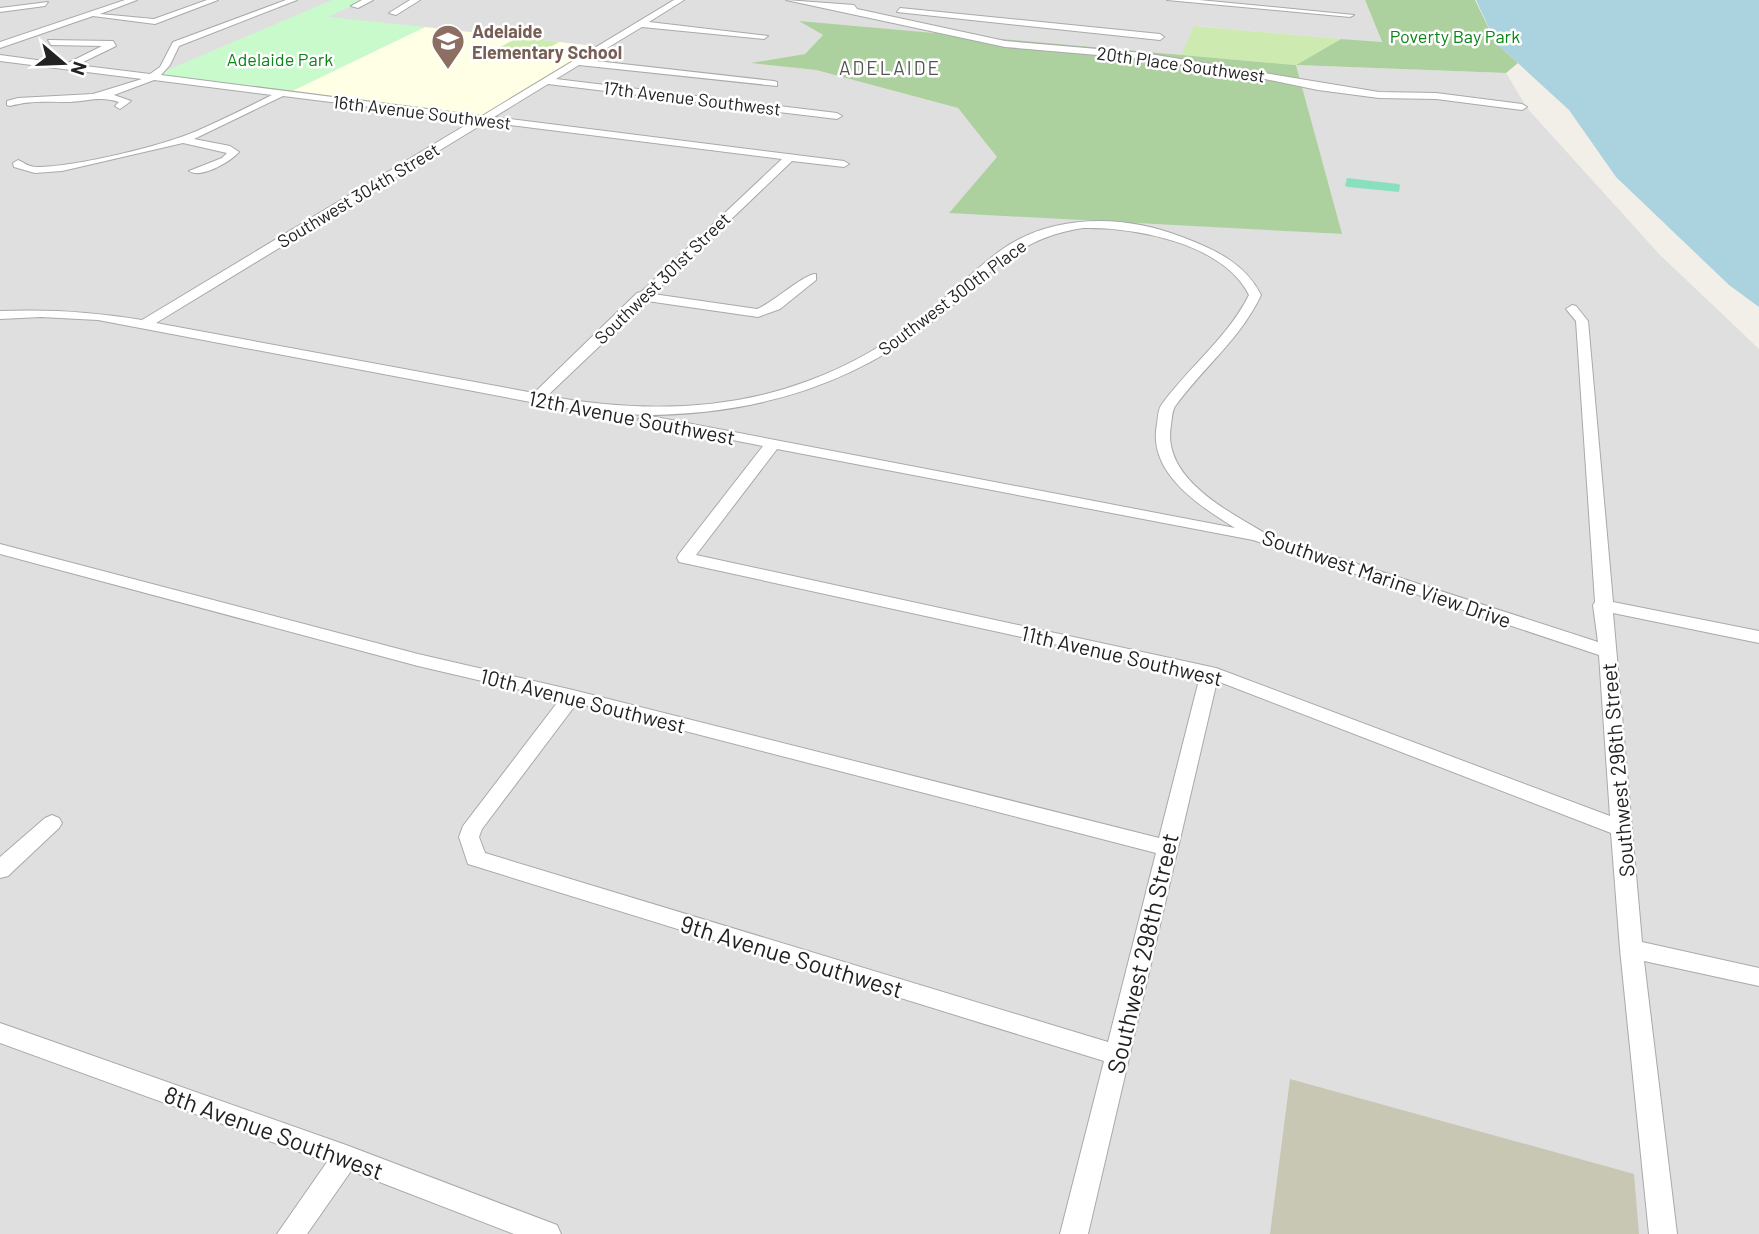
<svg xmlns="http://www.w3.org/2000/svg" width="1759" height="1234" font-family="Barlow,sans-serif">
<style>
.residential{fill:#e0dfdf}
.education{fill:#ffffe5}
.construction{fill:#c7c7b4}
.grass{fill:#cdebb0}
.forest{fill:#add19e}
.park{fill:#c8facc}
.pitch{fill:#88e0be}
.water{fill:#aad3df}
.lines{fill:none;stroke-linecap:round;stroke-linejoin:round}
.minor-casing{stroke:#a9a9a9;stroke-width:2}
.minor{fill:#fff;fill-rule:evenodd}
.labels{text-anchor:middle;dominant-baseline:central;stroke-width:5;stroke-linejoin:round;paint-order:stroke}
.far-education-label{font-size:18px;font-weight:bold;fill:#785e54;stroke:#fff;text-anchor:start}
.far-park-label{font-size:18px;fill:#0c8416;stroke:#fff}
.far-street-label{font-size:18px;fill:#222;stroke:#fff}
.far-neighbourhood-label{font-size:19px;letter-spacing:2px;fill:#555;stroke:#fff}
.street-label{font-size:21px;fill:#222;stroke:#fff}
.near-street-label{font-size:24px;fill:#222;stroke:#fff}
</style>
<rect width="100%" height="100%" fill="#f2efe9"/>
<path class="residential" d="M0,0h341l-174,75 -144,-16 460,61 119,-73 -276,-30 38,-17h1001l17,43 -187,-17 -16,34 -378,-38 22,13 -18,19 -50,9 61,7 142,38 40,49 -48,55 391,22 -45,-169 210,8 21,35 133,147 99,94v885h-1759z"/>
<path class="education" d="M425,27l178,20 -120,73 -197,-26z"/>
<path class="construction" d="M1290,1079l344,95 5,60h-369z"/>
<path class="grass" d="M1194,26l147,13 -45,26 -115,-10z
M519,37l40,5 -29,17 -43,-5z"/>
<path class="forest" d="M1365,0h110l21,43 22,20 -12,10 -210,-8 46,169 -393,-21 48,-56 -39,-49 -142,-38 -65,-7 54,-9 18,-19 -24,-14 497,44 45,-26 41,3z"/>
<path class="park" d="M332,0h32l-36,17 97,10 -139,67 -135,-17z"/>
<path class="pitch" d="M1347,178l51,6 2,1 -1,7 -51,-5 -3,-1z"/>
<path class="water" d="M1476,0h283v307l-30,-22 -113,-108 -47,-67 -73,-67z"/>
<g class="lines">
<defs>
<path id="minor" d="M125,0h12l-37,14 54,5 53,-19h11l-63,24 -62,-8 -93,32v-6z
M286,0h11l-118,46 -9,19 -9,10 321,41 192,-116h10l-35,22 119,14 -4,3 -122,-12 -55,33 187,21 3,1v4l-198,-21 -23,14 281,34 5,3 -5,3 -289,-35 -54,33 350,44 5,3 -5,3 -52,-6 -139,133 104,15c17,-7 48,-36 59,-35v6l-36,29 -22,8 -111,-16 -100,95c87,16 178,16 261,-15 41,-15 81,-38 115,-65 28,-21 52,-48 81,-68 52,-35 122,-33 178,-11 32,12 63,26 79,58 -20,43 -57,72 -85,110 -4,5 -4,13 -5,20 -10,54 59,87 97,110l330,107 -5,-37 2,-3 -19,-281 -10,-12 6,-4 4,1 12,15 25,281 146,29v12l-146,-30 29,329 117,26v18l-115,-25 33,273h-28l-29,-285 -9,-116 -394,-152 -129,553h-28l44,-173 -636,-197 -9,-27 4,-11 97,-127 -142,-33 -418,-112v-10l418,110 155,36 586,148 41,-162 -521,-114 -2,-4 2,-4 84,-108 -123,-24 -2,-3 7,-4 -55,-3 -54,-9 -438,-83 -57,-3 -41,2v-8c49,-2 95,1 142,9l332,-200 -191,-24 -89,43 36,7 9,6c-9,10 -38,27 -50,19l33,-13 5,-5 -44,-10 -121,28 -27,2 -21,-6 -1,-4 5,-3c7,3 10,7 19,7 38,0 126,-21 162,-37 25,-11 49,-23 73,-35l-118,-15 -40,15 17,6 -11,8 -5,-3 4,-4c-19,-6 -30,-1 -49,0 -21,0 -39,-2 -60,4l-3,-1v-4l11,-3 75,-4 49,-15 -142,-18v-6l66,9 36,-18 -51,-1 -3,-5 65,1 3,5 -39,19 73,9 10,-7 13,-25zM486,122l296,37 -141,133 -4,1 -103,100 -378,-70zM1083,228c52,-1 140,15 166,67 -21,42 -59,71 -87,109 -4,5 -4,13 -5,20 -10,49 43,82 78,104l-590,-113c104,0 200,-27 283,-90 56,-42 81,-86 155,-97zM777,449l476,91 346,115 11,161 -394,-148 -520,-113zM577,703l579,150 -48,189 -623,-189 -6,-16 3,-8z
M362,0h11l-15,8 -7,-2z
M410,0h10l-24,15 -7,-2z
M786,0l68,5 3,4 148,32 139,12 235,39 57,1 86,11 5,3 -5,3 -86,-11 -57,-1 -61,-8 -87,-18 -87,-13 -139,-12z
M1167,0h32l155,15 -4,2z
M48,2l-3,4 -45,6v-4z
M900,8l260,26 4,3 -4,3 -263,-28z
M52,815l7,3 3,5 -3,5 -51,48 -8,2v-21l45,-39z
M0,1023l346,122 211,80 4,9h-47l-163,-63 -44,63h-30l50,-72 -327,-119z"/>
</defs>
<use href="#minor" class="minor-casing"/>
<use href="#minor" class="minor"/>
</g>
<defs>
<symbol id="school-pin" viewBox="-11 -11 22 30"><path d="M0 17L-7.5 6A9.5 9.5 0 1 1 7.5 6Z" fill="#8d6e63" stroke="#fff"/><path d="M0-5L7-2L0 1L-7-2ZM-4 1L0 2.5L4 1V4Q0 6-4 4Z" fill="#fff"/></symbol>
</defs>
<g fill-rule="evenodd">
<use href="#school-pin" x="429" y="22" width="38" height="52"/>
</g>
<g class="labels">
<g class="far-education-label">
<text x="472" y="31">Adelaide<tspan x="472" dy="21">Elementary School</tspan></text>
</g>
<g class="far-park-label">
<text x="1455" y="36">Poverty Bay Park</text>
<text x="280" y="59">Adelaide Park</text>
</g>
<g class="far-street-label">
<text transform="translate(1181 64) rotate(8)">20th Place Southwest</text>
<text transform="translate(692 98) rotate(7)">17th Avenue Southwest</text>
<text transform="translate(422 112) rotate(7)">16th Avenue Southwest</text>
<text transform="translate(358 195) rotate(-31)">Southwest 304th Street</text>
<text transform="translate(662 278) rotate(-44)">Southwest 301st Street</text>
<text transform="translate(952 297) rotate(-37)">Southwest 300th Place</text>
</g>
<g class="far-neighbourhood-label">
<text x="890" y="67">ADELAIDE</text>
</g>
<g class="street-label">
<text transform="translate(632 417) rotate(11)">12th Avenue Southwest</text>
<text transform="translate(1387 578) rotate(19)">Southwest Marine View Drive</text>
<text transform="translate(1122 655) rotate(13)">11th Avenue Southwest</text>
<text transform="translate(583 700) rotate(14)">10th Avenue Southwest</text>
<text transform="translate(1617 770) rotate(-95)">Southwest 296th Street</text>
</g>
<g class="near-street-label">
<text transform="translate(1142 953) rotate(-77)">Southwest 298th Street</text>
<text transform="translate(792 956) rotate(17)">9th Avenue Southwest</text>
<text transform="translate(274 1132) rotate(20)">8th Avenue Southwest</text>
</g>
</g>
<g transform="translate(63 63) rotate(109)" stroke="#ffffff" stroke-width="5" paint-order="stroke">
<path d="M0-5L12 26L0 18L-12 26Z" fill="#222222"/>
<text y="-10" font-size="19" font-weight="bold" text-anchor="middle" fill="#222222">N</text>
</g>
</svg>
